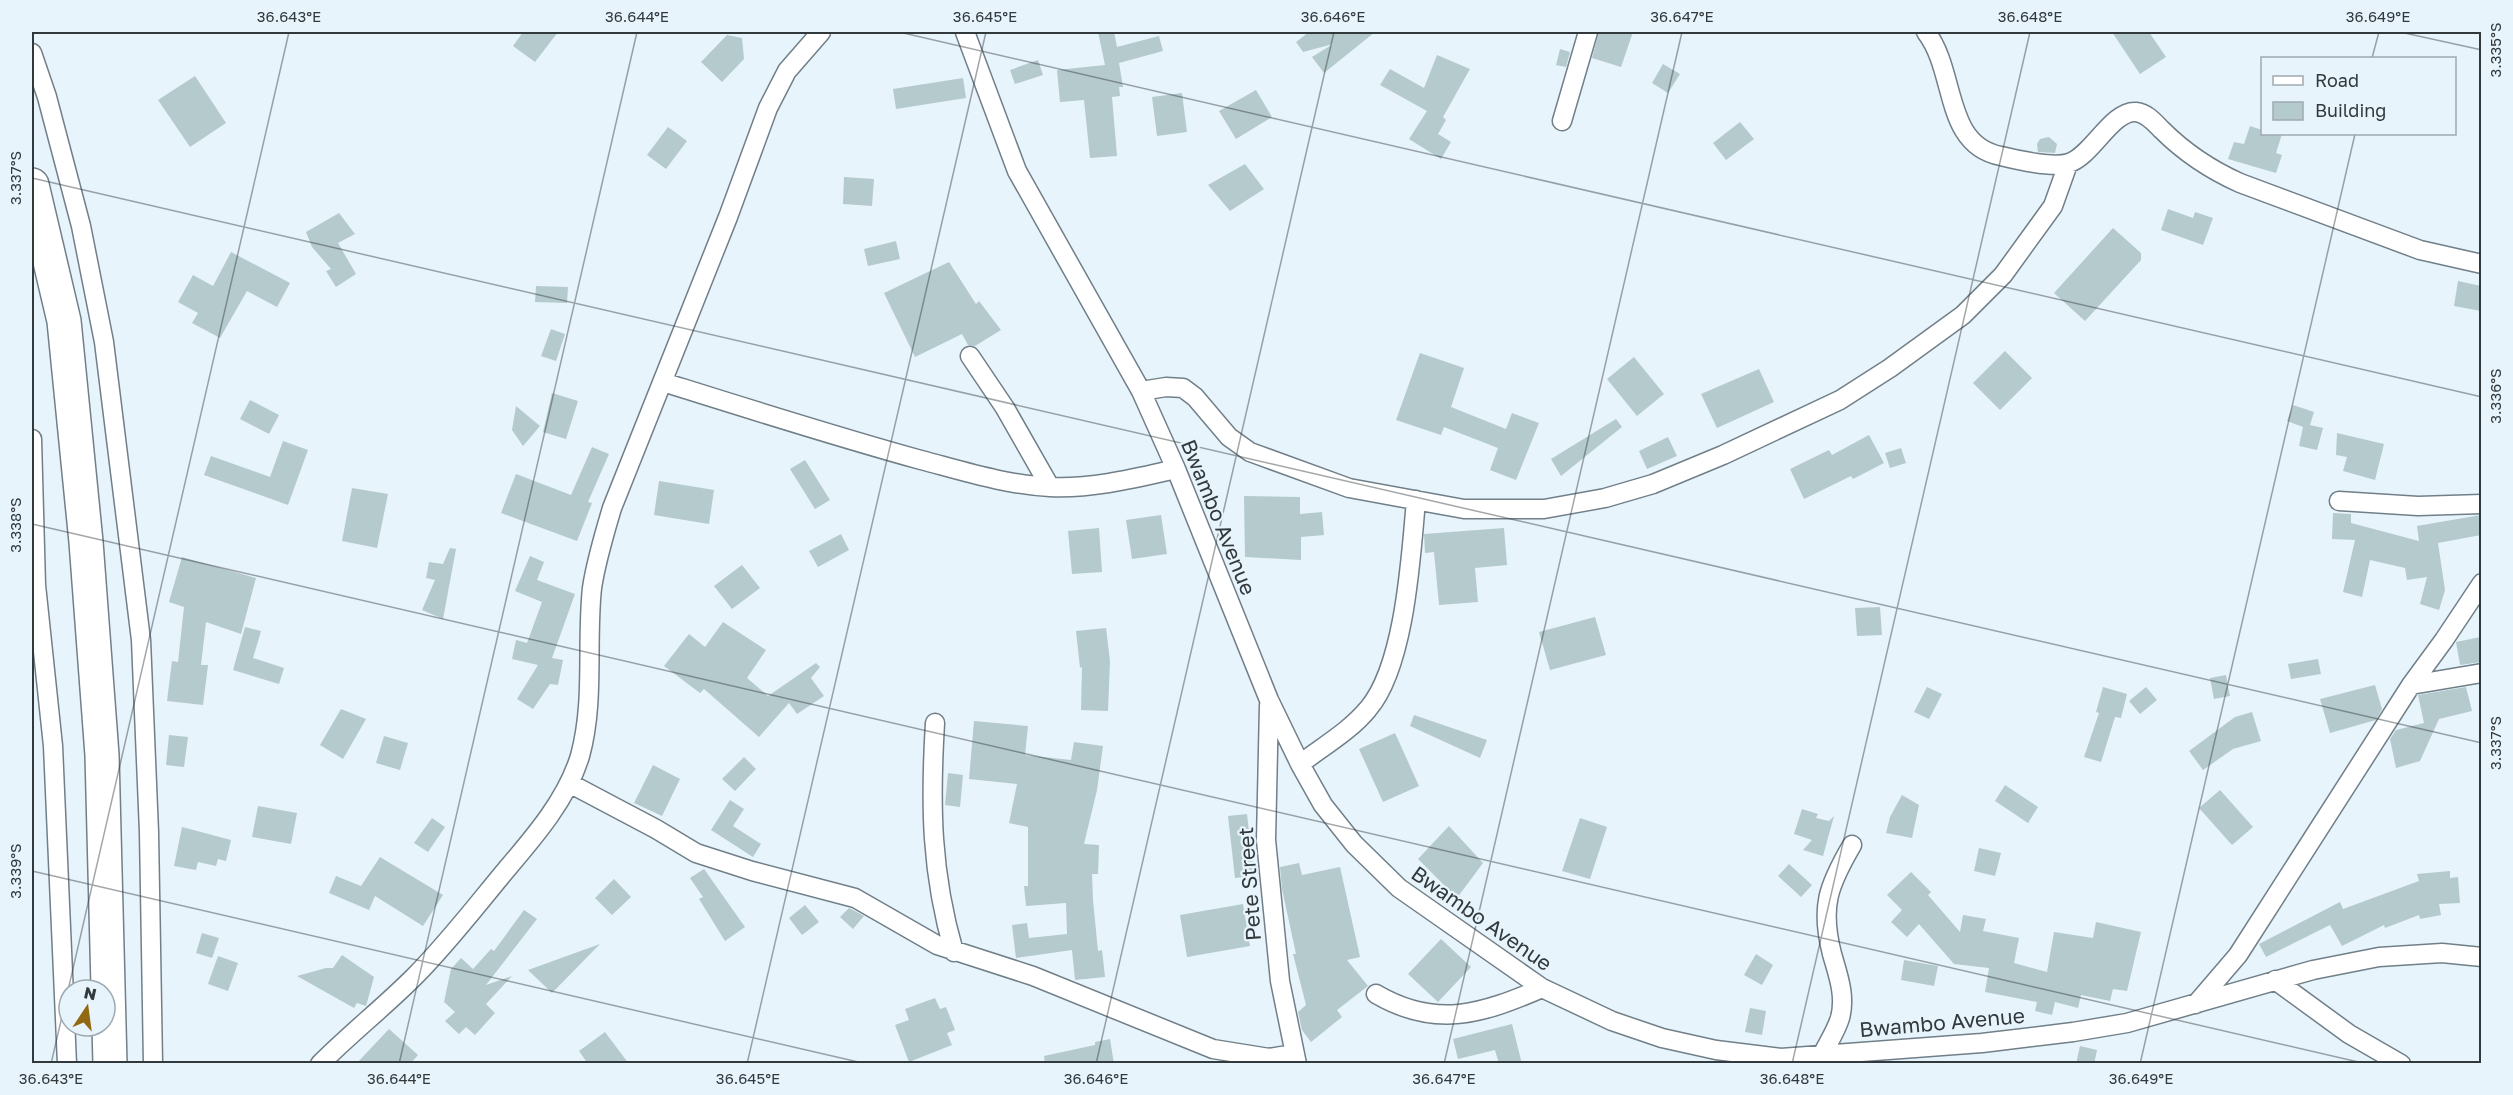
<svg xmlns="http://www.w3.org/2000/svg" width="2513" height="1095" font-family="'Golos Text',sans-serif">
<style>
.building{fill:#b5cacc}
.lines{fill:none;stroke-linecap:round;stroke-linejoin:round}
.street-casing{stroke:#707f88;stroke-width:21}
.highway-casing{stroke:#707f88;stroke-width:36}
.street{stroke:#fff;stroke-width:18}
.highway{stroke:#fff;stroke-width:33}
.ticks{fill:none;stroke:#32393d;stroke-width:1.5;stroke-opacity:0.45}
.labels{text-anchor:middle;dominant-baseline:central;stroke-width:4.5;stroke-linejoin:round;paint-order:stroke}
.street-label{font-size:21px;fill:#32393d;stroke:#e7f4fc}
.neatline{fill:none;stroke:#32393d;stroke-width:2}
.ticks-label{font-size:15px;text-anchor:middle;fill:#32393d}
</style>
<rect width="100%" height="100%" fill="#e7f4fc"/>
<path class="building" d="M523,32h35l-23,30 -22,-16z
M1098,32h16l3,15 42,-11 4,15 -44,12 4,24h-4l1,9 -8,1 5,59 -27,2 -6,-58 -24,2 -3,-32 48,-5z
M1309,32h66l-51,41 -12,-16 21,-13 -30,8 -7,-10z
M1599,32h34l-12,35 -29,-9z
M2112,32h37l17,25 -26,17z
M727,35l15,3 2,21 -22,23 -21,-20z
M1560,49l10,3 -4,15 -10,-2z
M1437,55l33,14 -27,48 3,3 -8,14 13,8 -10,17 -32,-20 18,-28 -47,-26 10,-16 34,19z
M1038,60l5,15 -28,9 -5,-14z
M1663,64l17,10 -12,19 -16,-10z
M195,76l31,47 -36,24 -32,-47z
M963,78l3,20 -70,11 -3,-20z
M1256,90l16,27 -36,22 -17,-28z
M1182,93l5,39 -30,4 -5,-39z
M1740,122l14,17 -28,21 -13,-17z
M2250,126l12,4v4h20l-6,19 6,2 -6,18 -48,-14 6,-17 10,2z
M668,127l19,14 -21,28 -19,-14z
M2049,137l8,7 -2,9 -17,-1 -1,-8 3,-5z
M1245,164l19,25 -34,22 -22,-26z
M844,177l30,2 -2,27 -29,-2z
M2168,209l25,9 2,-6 18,6 -10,27 -42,-15z
M339,213l16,21 -17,9 18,31 -20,13 -10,-16 5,-2 -19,-22 -6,-15z
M2113,228l28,25v7l-56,61 -31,-28z
M896,241l4,18 -32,7 -4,-17z
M231,252l59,31 -13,24 -30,-16 -27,47 -28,-15 6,-10 -20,-11 15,-27 20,11z
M949,262l27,42 3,-3 22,29 -26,16 -7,-1 -6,-11 -47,23 -31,-64z
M2458,281l23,5v25l-27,-5z
M536,286l32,1 -1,16 -32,-1z
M551,329l14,5 -9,27 -15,-5z
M2005,351l27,27 -32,32 -27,-27z
M1420,353l44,15 -13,39 55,22 6,-16 27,10 -23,57 -26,-10 8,-22 -54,-21 -3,8 -45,-15z
M1634,357l30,37 -27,22 -30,-37z
M1759,369l15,33 -57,26 -16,-34z
M552,393l26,8 -12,38 -23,-7z
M250,400l29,15 -10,19 -29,-15z
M2293,405l21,7 -4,13 13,3 -6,22 -18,-4 4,-19 -16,-6z
M516,406l24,20 -17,20 -11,-16z
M1616,419l6,8 -61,49 -10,-17z
M2337,433l47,11 -9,36 -32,-9 4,-14 -11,-2z
M1869,435l15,28 -31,16 -2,-3 -47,23 -14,-30 39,-19 3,5z
M1668,437l9,19 -30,13 -8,-18z
M283,441l25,9 -20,55 -84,-30 7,-19 59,21z
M592,447l17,7 -21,48 4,1 -15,38 -76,-28 15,-39 55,21z
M1901,448l5,15 -16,5 -5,-15z
M805,460l25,40 -15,9 -25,-40z
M659,481l55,9 -5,34 -55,-9z
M352,488l36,6 -11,54 -35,-7z
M1244,496l56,1v17l22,-2 2,23 -23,2v23l-56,-3z
M2333,513l18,1v9l68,18 -2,-15 64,-11v20l-43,8 7,47 -6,20 -19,-6 7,-27 -20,3 -2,-12 -35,-8 -8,37 -19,-5 12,-52 -23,-1z
M1161,515l6,39 -35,5 -6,-39z
M1099,528l3,44 -30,2 -4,-43z
M1504,528l3,37 -32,3 3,34 -39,3 -5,-53 -9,1 -1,-19z
M841,534l8,16 -31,17 -9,-16z
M450,548l6,1 -13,70 -21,-9 13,-30 -9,-2 3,-16 14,2z
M530,556l14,6 -7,18 38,14 -23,64 11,2 -5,25 -8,-1 -17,25 -16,-10 21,-34 -26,-6 4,-19 11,3 15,-41 -27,-11z
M182,557l74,21 -15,56 -35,-12 -5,43h7l-5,40 -36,-4 5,-40 6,1 6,-55 -15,-5z
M742,565l18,23 -28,21 -18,-23z
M1880,607l2,28 -25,1 -2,-28z
M1595,617l11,38 -56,15 -11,-38z
M723,622l43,28 -19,28 21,18 48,-33 4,4 -9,11 13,18 -27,18 -8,-11 -30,34 -55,-48 -4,4 -36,-27 25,-32 16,13z
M245,627l16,4 -8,27 31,10 -5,16 -46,-14z
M1106,628l4,33 -2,50 -27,-1 1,-43 -2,1 -4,-37z
M2481,637v25l-21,3 -4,-23z
M2318,659l3,15 -30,5 -3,-15z
M2226,675l4,21 -16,3 -4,-21z
M2375,685l7,24 -6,11 -46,13 -10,-34z
M1927,687l15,7 -13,25 -15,-7z
M2103,687l24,7 -6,24 -6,-1 -14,45 -17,-5 15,-44 -3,-1z
M2146,687l11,13 -17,14 -11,-13z
M2466,687l6,24 -33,8 -19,42 -24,7 -6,-29 6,-9 28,-7 -6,-28z
M341,709l25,10 -23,40 -23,-14z
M2252,712l9,29 -28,8 -30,21 -14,-19 46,-34z
M1414,715l73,25 -7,18 -70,-32z
M974,721l54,5 -3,29 46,5 3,-18 29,4 -6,44 -13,54 15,1 -1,29h-6l1,26 5,51 4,-1 3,27 -30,3 -3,-30 -56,8 -4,-33 15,-2 2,15 38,-4 -1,-31 -40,3 -2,-20h4v-59l-19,-4 8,-39 -48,-5z
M1395,733l24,53 -36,16 -24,-53z
M169,735l19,2 -4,30 -18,-2z
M384,736l24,7 -8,27 -24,-7z
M744,757l12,12 -21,22 -13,-12z
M653,765l27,14 -18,37 -28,-13z
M948,773l15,2 -3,32 -15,-2z
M2005,785l33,22 -10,16 -33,-22z
M2220,790l33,37 -21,18 -33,-37z
M1902,795l17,10 -7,33 -26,-5 4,-16z
M730,800l14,9 -11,17 28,18 -8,13 -42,-27z
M258,806l39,7 -6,31 -39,-7z
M1802,809l16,5 -2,4 13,3 5,-5 -11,40 -20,-6 9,-10 -18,-6z
M1247,814l7,62 -19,2 -7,-62z
M432,818l13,9 -17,25 -14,-9z
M1580,818l27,9 -17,52 -28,-8z
M1449,826l34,37 -26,35 -39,-39z
M182,827l49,13 -5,21 -8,-2 -2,7 -18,-4 -2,8 -22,-4z
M1979,848l22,5 -6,23 -21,-5z
M380,857l63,38 -20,31 -48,-30 -6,14 -40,-17 7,-17 25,10z
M1299,863l3,12 38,-8 20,90 -13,3 21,26 -31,24 5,7 -31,25 -9,-12 -4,-18 8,-7 -13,-51h3l-14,-65 -2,-22z
M1789,864l23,21 -11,12 -23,-21z
M704,869l41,58 -20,14 -26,-42 4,-2 -13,-19z
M2450,871v7l8,-1 2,26 -21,1 2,11 -21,4 -1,-4 -34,13 -1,-3 -42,21 -12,-21 -64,32 -7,-13 81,-42 3,7 76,-28 -2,-7z
M1911,872l20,20 -3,3 32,37 3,-17 23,4 -3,12 36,7 -5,25 33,9 7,-40 39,6 3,-16 45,10 -14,59 -14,-2 -3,12 -29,-6 -3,13 -23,-6 -3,13 -17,-4 2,-9 -52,-10 4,-24 -35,-4 -35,-40 -12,13 -16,-15 11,-12 -15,-15z
M614,879l17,18 -19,18 -17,-17z
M1243,904l7,42 -63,11 -7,-42z
M805,905l14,17 -17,13 -13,-17z
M849,908l15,8 -11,13 -13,-12z
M524,910l13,9 -51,66 26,-9 -26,28 9,9 -20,22 -9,-8 -7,7 -14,-13 10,-9 -11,-10 7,-33 10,-11 12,11 18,-20 3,2z
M202,933l17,5 -7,20 -16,-5z
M1441,939l30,28 -33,35 -30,-28z
M600,944l-48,49 -24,-23z
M1756,954l17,11 -11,20 -18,-10z
M342,955l32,22 -8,29 -9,-3 -3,5 -57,-32 29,-8h7z
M218,956l20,7 -10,28 -20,-7z
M1904,960l34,6 -4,20 -33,-6z
M935,998l5,11 6,-2 9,23 -8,3 5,12 -43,17 -14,-37 14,-5 -4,-11z
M1750,1008l16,3 -4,24 -17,-3z
M1512,1024l10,40h-23l-4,-14 -37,9 -5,-20z
M389,1029l29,26 -8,9h-54z
M605,1032l24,32h-41l-9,-13z
M1110,1039l4,25h-69l-1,-8 51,-11v-3z
M2080,1046l17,4 -3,14h-18z"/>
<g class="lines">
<defs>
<path id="street" d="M965,32l52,139 124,220 35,78 93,231 31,64 23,41 31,39 45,44 143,100 70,33 50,17 54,12 65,8 201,-15 91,-11 54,-9 186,-53 66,-13 63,-4 40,4
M1926,32c31,40 17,113 75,124 16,4 53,12 68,7 23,-7 43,-53 67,-51 11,1 19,11 26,18 23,23 49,40 78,53l180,67 62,14
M32,53l15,44 34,129 23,116 37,298 8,192 4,232
M1562,121l26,-89
M970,356l35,52 45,79
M663,382c86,27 171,54 258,78 42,11 86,25 129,27 43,2 86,-9 126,-18
M1141,391l25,-4 17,1 12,9 34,40 21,15 99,36 115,21h80l61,-11 48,-14 70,-29 117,-55 50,-32 73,-53 40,-40 50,-69 15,-42
M32,439l4,146 17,161 14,318
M2339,501l79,5 64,-2
M2411,685l71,-12
M1269,705l-3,135 14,141 17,83
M935,723c-5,82 -4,150 19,229
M1300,764c22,-17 50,-33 68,-55 37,-43 43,-153 48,-209
M569,783l87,46 40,24 56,18 103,27 82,47 96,31 180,73 56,9 24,-4
M2275,980l74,54 52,30
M1376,994c60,35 106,20 166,-6
M2196,1004l42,-49 173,-270 33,-45 38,-57
M1822,1055c6,-12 14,-24 18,-37 6,-22 -2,-43 -8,-64 -12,-47 -4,-68 20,-109
M320,1064c31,-31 64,-57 94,-87 33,-33 62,-71 92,-107 29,-34 61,-71 74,-114 15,-55 6,-112 12,-168 4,-27 12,-53 20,-80l116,-291 40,-109 19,-37 34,-39"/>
<path id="highway" d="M32,185l32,136 22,221 16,213 8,309"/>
</defs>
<use href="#street" class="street-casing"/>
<use href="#highway" class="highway-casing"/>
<use href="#street" class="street"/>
<use href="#highway" class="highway"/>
</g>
<path class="ticks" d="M899,32l1583,365M2400,32l82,18M2372,58l7,-26M32,178l2450,565M32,524l2335,540M32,871l835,193M51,1064l238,-1032M399,1064l238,-1032M747,1064l239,-1032M1096,1064l238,-1032M1444,1064l238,-1032M1792,1064l238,-1032M2140,1064l215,-930"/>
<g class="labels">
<g class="street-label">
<text transform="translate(1219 517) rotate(68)">Bwambo Avenue</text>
<text transform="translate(1249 884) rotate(-94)">Pete Street</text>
<text transform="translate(1482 918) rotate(35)">Bwambo Avenue</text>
<text transform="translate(1942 1022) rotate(-5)">Bwambo Avenue</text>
</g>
</g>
<rect width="2513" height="1095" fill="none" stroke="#e7f4fc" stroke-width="66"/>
<rect x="2261" y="57" width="195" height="78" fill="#e7f4fc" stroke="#9fa9b0" stroke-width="1.5"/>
<rect x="2273" y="76" width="30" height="9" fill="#ffffff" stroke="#9fa9b0" stroke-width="1.5"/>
<text x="2315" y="87" font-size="18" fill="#32393d">Road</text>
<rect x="2273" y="102" width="30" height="18" fill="#b5cacc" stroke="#9fa9b0" stroke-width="1.5"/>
<text x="2315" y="117" font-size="18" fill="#32393d">Building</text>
<g transform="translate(87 1008) rotate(13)"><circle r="28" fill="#e7f4fc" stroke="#9fa9b0" stroke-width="1.5"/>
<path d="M0-4.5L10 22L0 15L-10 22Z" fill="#926912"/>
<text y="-9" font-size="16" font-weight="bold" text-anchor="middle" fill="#32393d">N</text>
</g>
<rect x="33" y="33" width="2447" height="1029" class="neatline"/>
<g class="ticks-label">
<text x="289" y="22">36.643°E</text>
<text x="637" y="22">36.644°E</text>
<text x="985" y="22">36.645°E</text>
<text x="1333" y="22">36.646°E</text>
<text x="1682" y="22">36.647°E</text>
<text x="2030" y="22">36.648°E</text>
<text x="2378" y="22">36.649°E</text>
<text transform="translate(2496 50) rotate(-90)" y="5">3.335°S</text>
<text transform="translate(16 178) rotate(-90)" y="5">3.337°S</text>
<text transform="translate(2496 396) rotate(-90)" y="5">3.336°S</text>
<text transform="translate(16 525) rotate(-90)" y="5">3.338°S</text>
<text transform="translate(2496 743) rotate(-90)" y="5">3.337°S</text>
<text transform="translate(16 871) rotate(-90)" y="5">3.339°S</text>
<text x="51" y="1084">36.643°E</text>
<text x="399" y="1084">36.644°E</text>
<text x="748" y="1084">36.645°E</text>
<text x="1096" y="1084">36.646°E</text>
<text x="1444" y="1084">36.647°E</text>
<text x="1792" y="1084">36.648°E</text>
<text x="2141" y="1084">36.649°E</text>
</g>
</svg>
